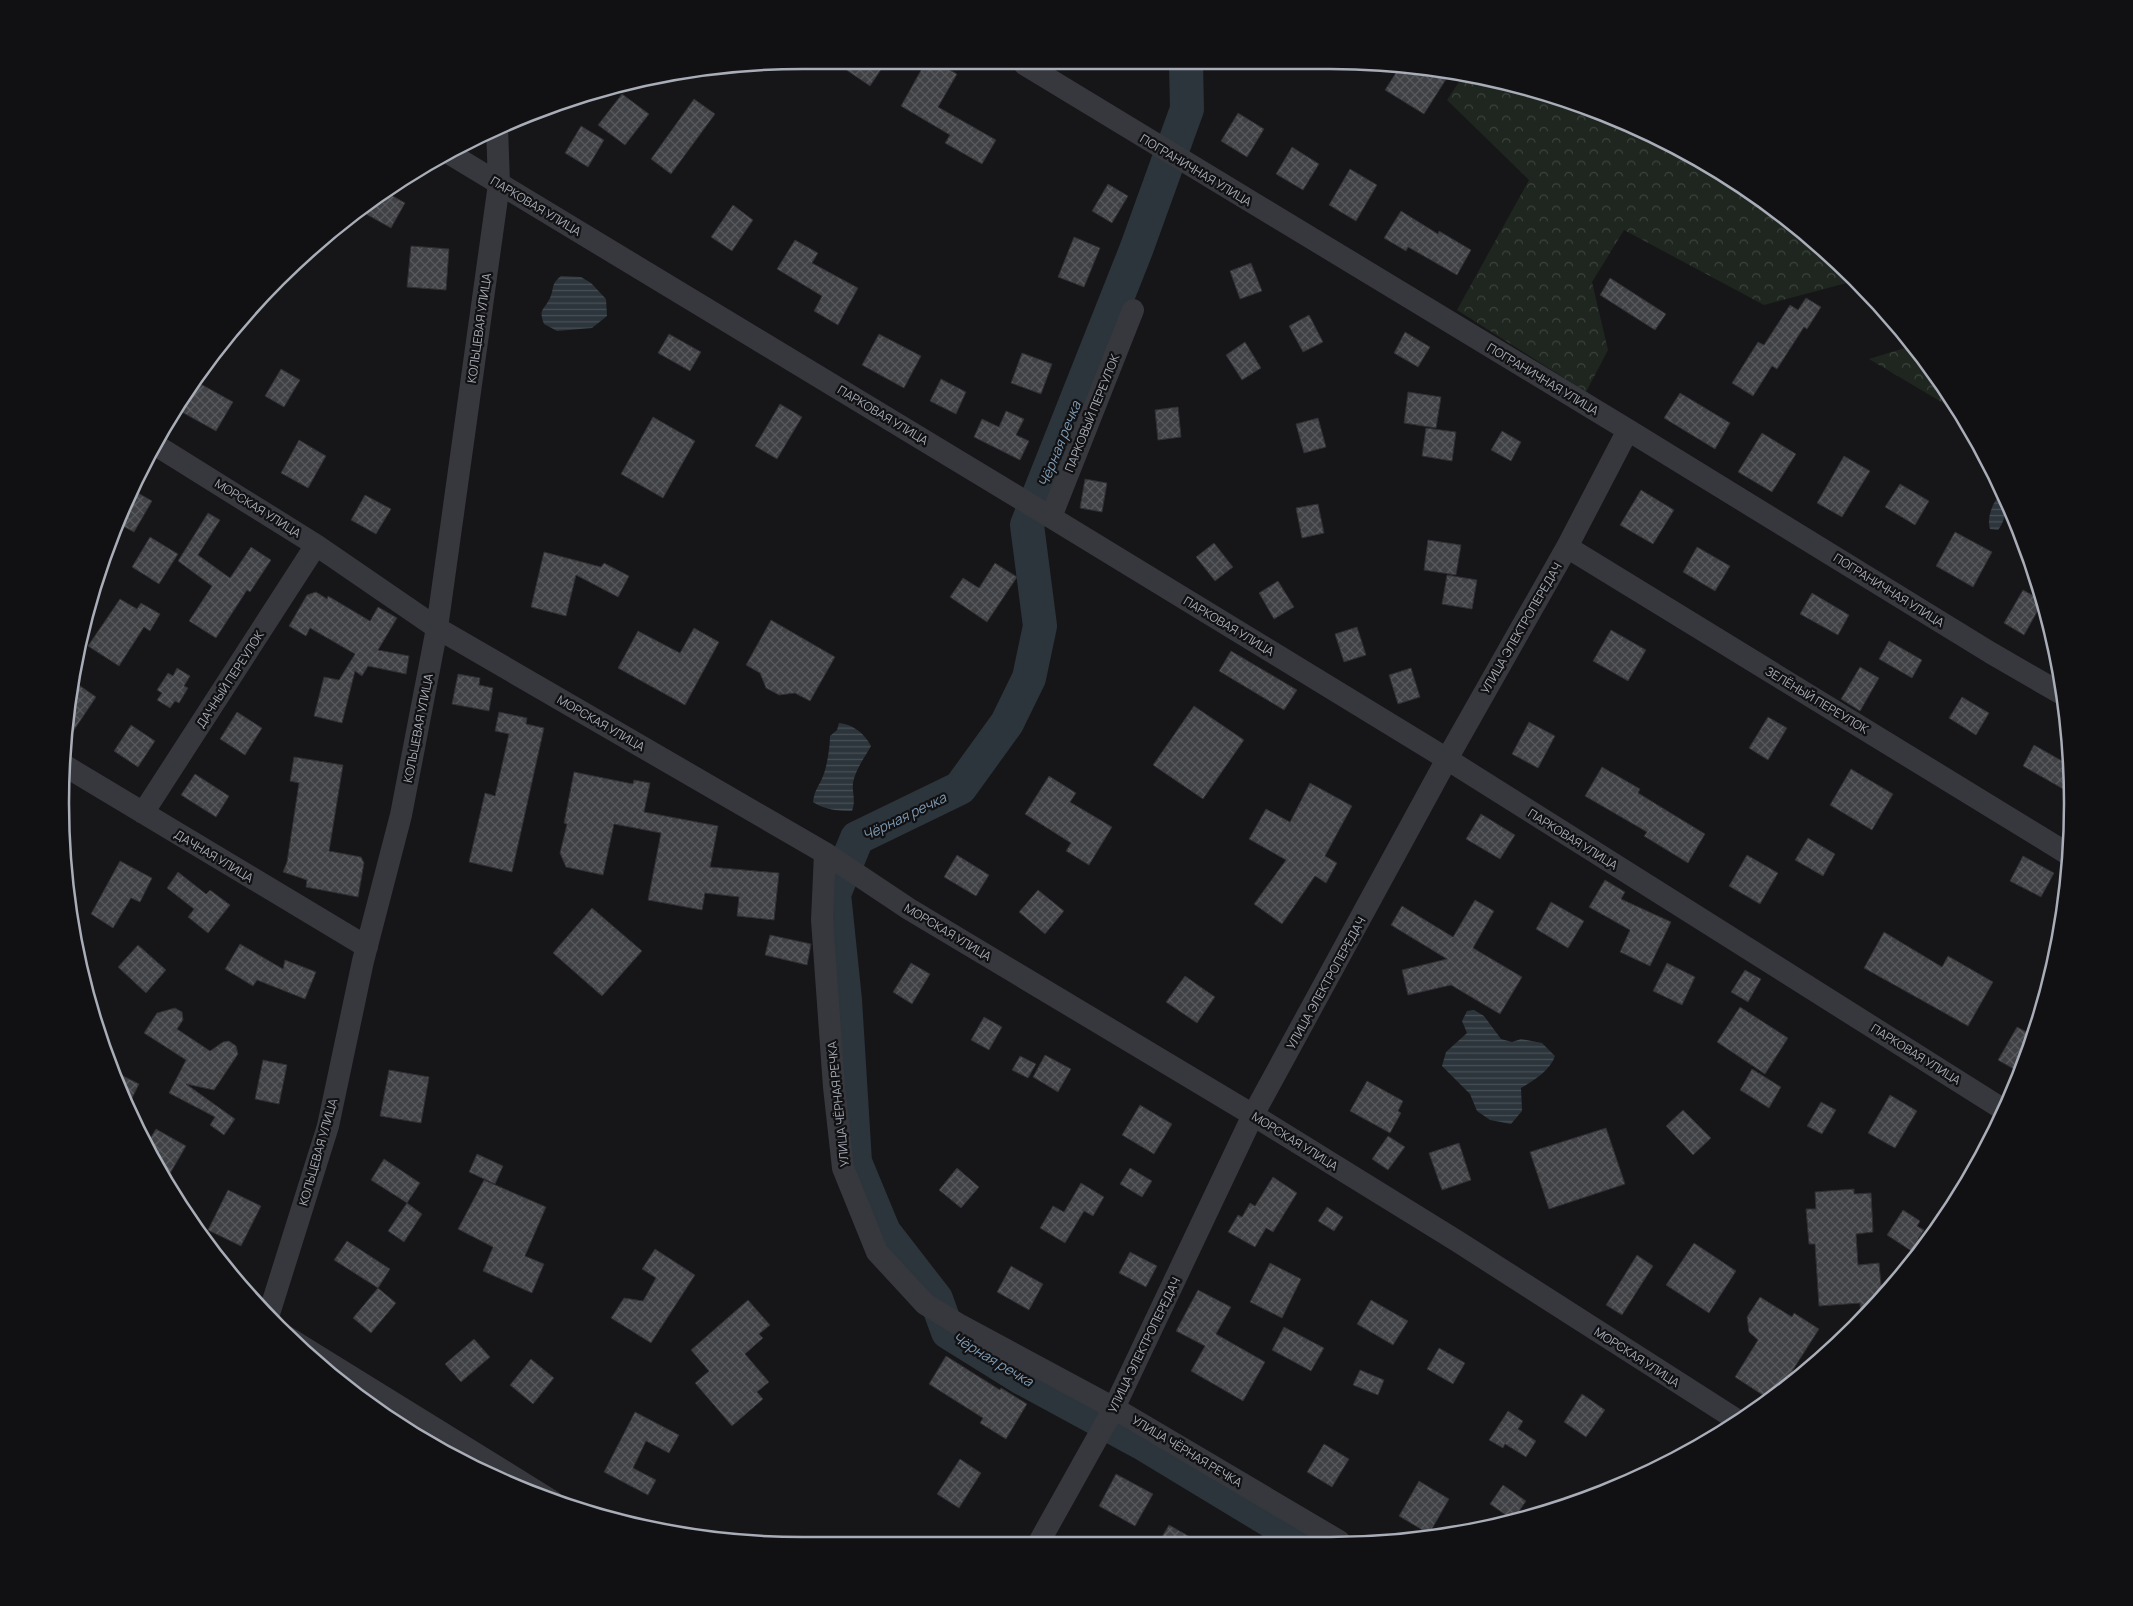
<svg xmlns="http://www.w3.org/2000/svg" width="2133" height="1606" font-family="Manrope,sans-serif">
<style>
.forest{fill:url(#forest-crowns)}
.water{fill:url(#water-rules)}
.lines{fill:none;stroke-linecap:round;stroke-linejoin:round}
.river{stroke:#2c353c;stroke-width:34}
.building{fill:url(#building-cross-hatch);stroke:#303034}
.street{stroke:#37383d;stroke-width:22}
.labels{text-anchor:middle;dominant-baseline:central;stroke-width:4.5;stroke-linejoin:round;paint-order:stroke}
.street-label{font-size:12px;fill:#a8adb8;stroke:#111113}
.water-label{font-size:14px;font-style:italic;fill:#7f9bb3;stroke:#111113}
.rim{fill:none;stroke:#a8adb8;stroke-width:2.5}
</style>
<defs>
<pattern id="forest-crowns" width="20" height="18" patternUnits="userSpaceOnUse" patternTransform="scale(1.25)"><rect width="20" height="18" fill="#1e261f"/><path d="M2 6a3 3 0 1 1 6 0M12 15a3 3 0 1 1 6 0" fill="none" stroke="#3c433d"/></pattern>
<pattern id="water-rules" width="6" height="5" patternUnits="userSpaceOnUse" patternTransform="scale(1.25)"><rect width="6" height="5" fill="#2c353c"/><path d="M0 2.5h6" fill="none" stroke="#485056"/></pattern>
<pattern id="building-cross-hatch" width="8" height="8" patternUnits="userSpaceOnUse" patternTransform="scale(1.25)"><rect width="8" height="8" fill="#404145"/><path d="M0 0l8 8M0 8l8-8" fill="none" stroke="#595a5e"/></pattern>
</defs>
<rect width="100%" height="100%" fill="#161618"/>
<path class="forest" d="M1463,76l60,9 135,52 85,48 115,95 -94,25 -140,-75 -32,52 16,68 -22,42 -129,-82 72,-130 -82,-80z
M1911,346l37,44 12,23 -91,-54z"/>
<path class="water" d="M561,276l20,1 10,6 15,16 1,17 -15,12 -35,3 -13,-7c-6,-16 0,-13 6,-26 5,-11 0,-13 11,-22z
M2002,492l7,13c-5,8 -4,17 -11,25l-8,-1c-4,-12 4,-29 12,-37z
M839,723c15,2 25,10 32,23 -6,11 -16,24 -18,37 -1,10 3,17 -1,28 -14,0 -27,-1 -39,-9 2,-14 6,-15 10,-26 4,-9 7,-30 7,-40l7,-6z
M1474,1010l10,6 17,23 11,3 9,-3 21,4 13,13c-5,15 -22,25 -34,32l1,23 -11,13 -21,-4 -13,-9 -7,-17 -28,-28 4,-14 21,-19 -5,-12 5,-10z"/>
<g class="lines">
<path class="river" d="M1186,63l1,46 -51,141 -109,275 13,101 -11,52 -22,45 -47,65 -103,50 -23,56 11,106 10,162 29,70 52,67 12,33 74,46 120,65 162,98"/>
</g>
<path class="building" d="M839,65h45l-14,21z
M924,65h16l17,9 -19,33 58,33 -14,24 -37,-21 5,-8 -49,-29z
M1401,65l6,1 14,9 4,-6 25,4 -26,41 -39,-24z
M622,94l27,20 -24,31 -27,-20z
M694,99l21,15 -44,60 -20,-15z
M1238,113l26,16 -17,28 -26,-16z
M581,126l23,14 -16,27 -23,-14z
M1292,147l27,17 -16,26 -27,-16z
M1350,169l27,16 -21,36 -27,-16z
M1108,184l20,12 -16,27 -20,-12z
M384,191l21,12 -14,25 -34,-19z
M733,205l20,15 -21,31 -21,-14z
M1401,211l37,23 1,-3 32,19 -14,25 -49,-28 -2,4 -22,-13z
M1074,237l26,11 -16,39 -26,-10z
M795,240l23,13 -6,10 46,25 -20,37 -24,-14 8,-15 -45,-27z
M411,246l38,3 -3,41 -39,-3z
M1251,263l11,28 -22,8 -10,-28z
M1610,278l56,36 -11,16 -55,-35z
M1806,298l15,9 -14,22 -3,-2 -27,42 -5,-3 -19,30 -21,-13 26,-41 6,3 26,-40 8,5z
M1309,315l14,27 -20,10 -14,-26z
M1405,332l25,15 -12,20 -24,-14z
M669,334l32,18 -11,19 -32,-18z
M879,334l42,22 -17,32 -42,-23z
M1245,342l16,26 -19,12 -16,-25z
M1022,353l30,11 -11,30 -30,-11z
M281,369l19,11 -16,27 -19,-11z
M941,379l25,13 -10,22 -26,-13z
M197,382l36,20 -17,29 -36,-20z
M1408,392l33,5 -5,31 -32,-5z
M1680,393l50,30 -15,26 -51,-31z
M780,404l22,13 -25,42 -22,-13z
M1178,407l3,30 -23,3 -3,-30z
M1006,411l18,8 -8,16 13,6 -9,19 -46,-23 8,-18 17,8z
M653,417l42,24 -32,57 -42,-24z
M1318,418l8,29 -22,6 -8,-29z
M1426,428l30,4 -4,29 -30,-5z
M1502,431l19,11 -10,19 -20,-11z
M1762,433l34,21 -24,38 -34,-20z
M299,440l27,16 -18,32 -27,-15z
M1844,456l26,15 -28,46 -25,-14z
M1085,479l22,4 -5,29 -22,-4z
M1900,484l29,17 -14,24 -30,-18z
M131,489l21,12 -18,31 -17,-9z
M1641,490l33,20 -21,34 -33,-19z
M365,495l26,14 -15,25 -25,-14z
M1318,504l6,29 -22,5 -6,-30z
M208,513l12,7 -22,35 32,23 21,-31 20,13 -21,32 -3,-2 -31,48 -27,-17 23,-35 -34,-25z
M1955,532l37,20 -19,35 -37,-21z
M150,537l28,17 -19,30 -27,-17z
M1428,540l33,5 -5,30 -32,-5z
M1214,543l19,24 -18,14 -19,-24z
M1697,547l33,19 -15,25 -32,-19z
M544,552l57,15 3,-4 25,13 -11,21 -42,-22 -10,41 -35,-9z
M995,563l22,14 -30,45 -37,-25 13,-19 16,10z
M1447,575l30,5 -5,29 -30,-5z
M1278,581l16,26 -20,12 -15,-26z
M2023,590l18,10 1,3 -18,32 -20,-12z
M316,592l11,7 1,-3 42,25 8,-14 19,11 -19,32 31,6 -3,18 -38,-8 -6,10 -7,-5 -13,52 -28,-7 10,-39 15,3 16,-26 -45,-26 -4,8 -17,-10 18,-31z
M1812,593l37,22 -11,20 -38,-21z
M120,599l17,10 4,-6 19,11 -10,17 -6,-4 -25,39 -31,-20z
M771,620l64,37 -25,44 -15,-8 -16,2 -13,-7 -6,-15 -14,-8z
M1357,627l9,28 -22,7 -9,-28z
M694,628l25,14 -34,63 -67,-37 20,-37 42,22z
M1611,630l35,20 -18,31 -35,-20z
M1889,641l33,19 -10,18 -33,-19z
M1231,651l66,39 -13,20 -65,-39z
M1860,667l19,11 -19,33 -19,-12z
M177,668l13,8 -6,10 4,2 -9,15 -4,-2 -5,7 -13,-8 5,-7 -5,-3 11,-17 5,3z
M1411,668l9,29 -22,7 -9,-29z
M458,674l22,4 -1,7 14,3 -4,23 -37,-7z
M76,683l20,14 -34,51 8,-56z
M1962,697l27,16 -13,22 -27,-17z
M1194,706l50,34 -41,59 -50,-34z
M237,712l25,16 -17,27 -25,-16z
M499,712l28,6 -1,6 18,4 -32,144 -43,-10 16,-69 10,3 14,-62 -14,-3z
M1768,717l19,11 -19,32 -19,-12z
M1529,722l26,14 -17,32 -26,-14z
M131,725l24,16 -17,26 -24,-16z
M2034,745l35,20 3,29 -49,-28z
M294,757l49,8 -14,86 32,6 3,6 -6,34 -52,-10 1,-7 -24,-8 4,-10 12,-79 -9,-2z
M1602,767l38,22 -2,4 67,41 -17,29 -44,-27 3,-4 -62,-36z
M1851,769l42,25 -21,36 -42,-25z
M574,772l59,12 1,-4 16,3 -6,29 74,14 -8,41 69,6 -5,47 -37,-4 2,-19 -34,-4 -3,17 -54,-10 13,-67 -47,-9 -11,51 -37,-8 -6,-14 7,-29 -3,-1z
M195,774l34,22 -13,21 -35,-22z
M1049,776l27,17 -6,9 42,25 -23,38 -23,-14 5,-8 -46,-29z
M1310,783l42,23 -27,50 12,7 -11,20 -11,-7 -33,48 -28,-20 32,-44 -37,-21 17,-30 24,13z
M1481,814l34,21 -15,24 -34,-20z
M1808,838l27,16 -12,22 -28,-16z
M957,855l32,20 -13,21 -32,-19z
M1747,855l31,18 -18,31 -31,-18z
M2023,856l31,17 -13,24 -31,-16z
M120,861l32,17 -12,24 -9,-4 -18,30 -22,-14z
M178,872l28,22 4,-4 20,15 -22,28 -20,-16 6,-8 -27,-21z
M1605,880l20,12 -4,7 50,23 -21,44 -30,-14 10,-22 -41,-23z
M1038,890l26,21 -19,23 -26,-22z
M1475,900l19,11 -21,37 49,29 -22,37 -49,-29 -43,10 -6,-25 45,-11 -56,-34 11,-19 51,31z
M1551,902l33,19 -16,27 -32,-19z
M592,908l50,43 -40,45 -49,-43z
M1884,932l58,35 6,-11 45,26 -25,44 -104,-58z
M770,935l41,9 -4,21 -42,-10z
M240,944l43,25 2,-9 31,12 -11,27 -48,-19 -4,6 -28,-17z
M138,945l28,25 -20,23 -28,-26z
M911,963l19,11 -18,30 -19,-12z
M1667,963l28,14 -13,28 -29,-14z
M1745,970l16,9 -13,23 -17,-10z
M1185,976l30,21 -18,26 -31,-21z
M1740,1007l48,31 -23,36 -48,-32z
M175,1008l7,4 1,8 -6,9 33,22 13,-9 6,-1 7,5 2,8 -24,36 -28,-6 49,35 -11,16 -14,-10 5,-8 -46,-24 17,-33 -42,-27 13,-20z
M984,1017l18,10 -13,23 -18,-10z
M2017,1027l15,8 -11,38 -23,-13z
M1045,1055l26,14 -13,23 -25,-15z
M1020,1056l16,8 -8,14 -16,-8z
M263,1060l24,5 -8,39 -24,-5z
M1752,1069l29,18 -12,21 -29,-18z
M111,1070l28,14 -12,24z
M389,1070l40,7 -8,46 -41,-7z
M1367,1081l36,20 -5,10 3,2 -11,20 -40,-22z
M1890,1095l27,16 -22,37 -27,-15z
M1821,1102l15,8 -14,24 -15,-8z
M1140,1105l32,19 -18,30 -32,-19z
M1683,1110l28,28 -18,17 -27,-29z
M1606,1128l19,56 -76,25 -19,-57z
M156,1129l30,17 -21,36 -20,-35z
M1388,1136l17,11 -17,23 -16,-11z
M1459,1143l12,37 -29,10 -13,-37z
M477,1154l26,12 -8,18 -26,-12z
M384,1159l36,24 -13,20 -36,-23z
M957,1168l22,19 -18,21 -22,-18z
M1130,1168l22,13 -10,16 -22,-13z
M1273,1177l24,16 -24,39 -7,-4 -11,19 -27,-15 10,-17 4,2 8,-14 5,3z
M484,1180l62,27 -21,49 19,8 -12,29 -49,-22 10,-24 -35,-18z
M1081,1183l23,14 -11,19 -9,-5 -19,32 -25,-15 13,-22 11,6z
M1854,1189v5l17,-1 2,39 -17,2 2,31 21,-2 3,33 -21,26 -1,-19 -41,3 -4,-62h-6l-3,-35h10l-1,-17z
M228,1190l33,16 -20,40 -33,-16z
M407,1203l15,11 -18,28 -16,-11z
M1327,1207l16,10 -9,14 -16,-10z
M1903,1210l17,11 -3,5 7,4 -6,9 7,4 -9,11 -29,-19z
M347,1241l43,28 -12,19 -44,-28z
M1694,1243l42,28 -27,42 -43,-28z
M655,1249l40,26 -44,68 -40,-25 13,-20 19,3 13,-23 -14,-9z
M1130,1252l27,14 -11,21 -27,-14z
M1637,1255l16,11 -31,49 -16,-10z
M1270,1263l31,16 -19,39 -32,-16z
M1011,1266l32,18 -14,26 -32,-18z
M378,1288l18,15 -25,30 -18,-15z
M1198,1290l33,17 -15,27 49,28 -22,39 -52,-30 14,-25 -29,-15z
M1760,1297l32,20 2,-4 25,16 -39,61 -11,9 -34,-22 23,-37 -9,-8 -2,-15z
M748,1300l22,25 -11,9 4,4 -18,16 24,28 -12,10 6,7 -31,27 -37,-43 14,-12 -18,-21z
M1371,1300l37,21 -15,24 -36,-21z
M1284,1327l40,21 -13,23 -39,-21z
M474,1339l16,18 -29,25 -16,-18z
M1439,1348l26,15 -12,21 -26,-15z
M946,1356l54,34 1,-2 26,16 -21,35 -26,-16 3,-5 -54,-34z
M531,1359l23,19 -21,26 -23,-19z
M1360,1370l24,10 -6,15 -25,-10z
M1582,1394l23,16 -19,27 -22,-15z
M1508,1411l15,10 -5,8 18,12 -10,16 -21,-13 -2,4 -14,-8z
M635,1412l44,23 -10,18 -23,-12 -13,27 23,12 -8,15 -44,-23z
M1324,1444l25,15 -17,28 -25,-15z
M960,1459l21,14 -22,35 -22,-14z
M1116,1474l37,20 -18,32 -36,-20z
M1419,1481l30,18 -20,35 -30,-18z
M1503,1485l23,16 -13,19 -23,-16z
M1169,1525l30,17h-40z"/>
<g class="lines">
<path class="street" d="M1024,64l604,366 363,223 71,41
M447,152l574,347 426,260 557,351
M154,444l162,101 121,83 388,225 84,56 344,206 204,126 283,181
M1051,517l82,-207
M1567,547l501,307
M62,764l305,183
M143,813l173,-268
M825,853l-3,67 12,167 9,81 34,84 48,52 33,20 156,84 225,133
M268,1317l60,-191 35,-165 38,-146 36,-187 62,-444 -2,-57
M287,1337l265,164
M1038,1544l76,-136 139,-293 194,-356 120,-212 61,-117"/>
</g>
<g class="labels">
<g class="street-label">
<text transform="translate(1196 170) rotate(31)">ПОГРАНИЧНАЯ УЛИЦА</text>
<text transform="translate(536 206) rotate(31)">ПАРКОВАЯ УЛИЦА</text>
<text transform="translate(479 328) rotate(-82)">КОЛЬЦЕВАЯ УЛИЦА</text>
<text transform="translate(1543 379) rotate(31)">ПОГРАНИЧНАЯ УЛИЦА</text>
<text transform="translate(1092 413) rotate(-68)">ПАРКОВЫЙ ПЕРЕУЛОК</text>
<text transform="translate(883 415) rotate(31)">ПАРКОВАЯ УЛИЦА</text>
<text transform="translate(258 508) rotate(32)">МОРСКАЯ УЛИЦА</text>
<text transform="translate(1889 590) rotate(32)">ПОГРАНИЧНАЯ УЛИЦА</text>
<text transform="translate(1229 626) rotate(31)">ПАРКОВАЯ УЛИЦА</text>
<text transform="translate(1521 628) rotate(-60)">УЛИЦА ЭЛЕКТРОПЕРЕДАЧ</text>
<text transform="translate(230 679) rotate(-57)">ДАЧНЫЙ ПЕРЕУЛОК</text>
<text transform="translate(1817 700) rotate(31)">ЗЕЛЁНЫЙ ПЕРЕУЛОК</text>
<text transform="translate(601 723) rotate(30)">МОРСКАЯ УЛИЦА</text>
<text transform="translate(418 728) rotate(-79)">КОЛЬЦЕВАЯ УЛИЦА</text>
<text transform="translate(1573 839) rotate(32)">ПАРКОВАЯ УЛИЦА</text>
<text transform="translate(214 856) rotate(31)">ДАЧНАЯ УЛИЦА</text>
<text transform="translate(948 932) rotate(31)">МОРСКАЯ УЛИЦА</text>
<text transform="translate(1326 983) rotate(-61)">УЛИЦА ЭЛЕКТРОПЕРЕДАЧ</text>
<text transform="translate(1916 1054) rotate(32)">ПАРКОВАЯ УЛИЦА</text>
<text transform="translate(838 1104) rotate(-96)">УЛИЦА ЧЁРНАЯ РЕЧКА</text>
<text transform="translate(1295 1141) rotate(32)">МОРСКАЯ УЛИЦА</text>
<text transform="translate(318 1152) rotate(-74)">КОЛЬЦЕВАЯ УЛИЦА</text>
<text transform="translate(1144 1345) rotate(-64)">УЛИЦА ЭЛЕКТРОПЕРЕДАЧ</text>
<text transform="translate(1637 1357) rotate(33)">МОРСКАЯ УЛИЦА</text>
<text transform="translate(1187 1451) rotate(31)">УЛИЦА ЧЁРНАЯ РЕЧКА</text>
</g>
<g class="water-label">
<text transform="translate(1059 444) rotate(-68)">Чёрная речка</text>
<text transform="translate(904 816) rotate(-26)">Чёрная речка</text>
<text transform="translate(993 1359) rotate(31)">Чёрная речка</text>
</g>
</g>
<path d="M0 0H2133V1606H0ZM803 69H1330A734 734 0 0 1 2064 803V803A734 734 0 0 1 1330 1537H803A734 734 0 0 1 69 803V803A734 734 0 0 1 803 69Z" fill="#111113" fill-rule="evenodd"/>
<path class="rim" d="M803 69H1330A734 734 0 0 1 2064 803V803A734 734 0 0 1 1330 1537H803A734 734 0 0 1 69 803V803A734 734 0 0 1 803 69Z"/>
</svg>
